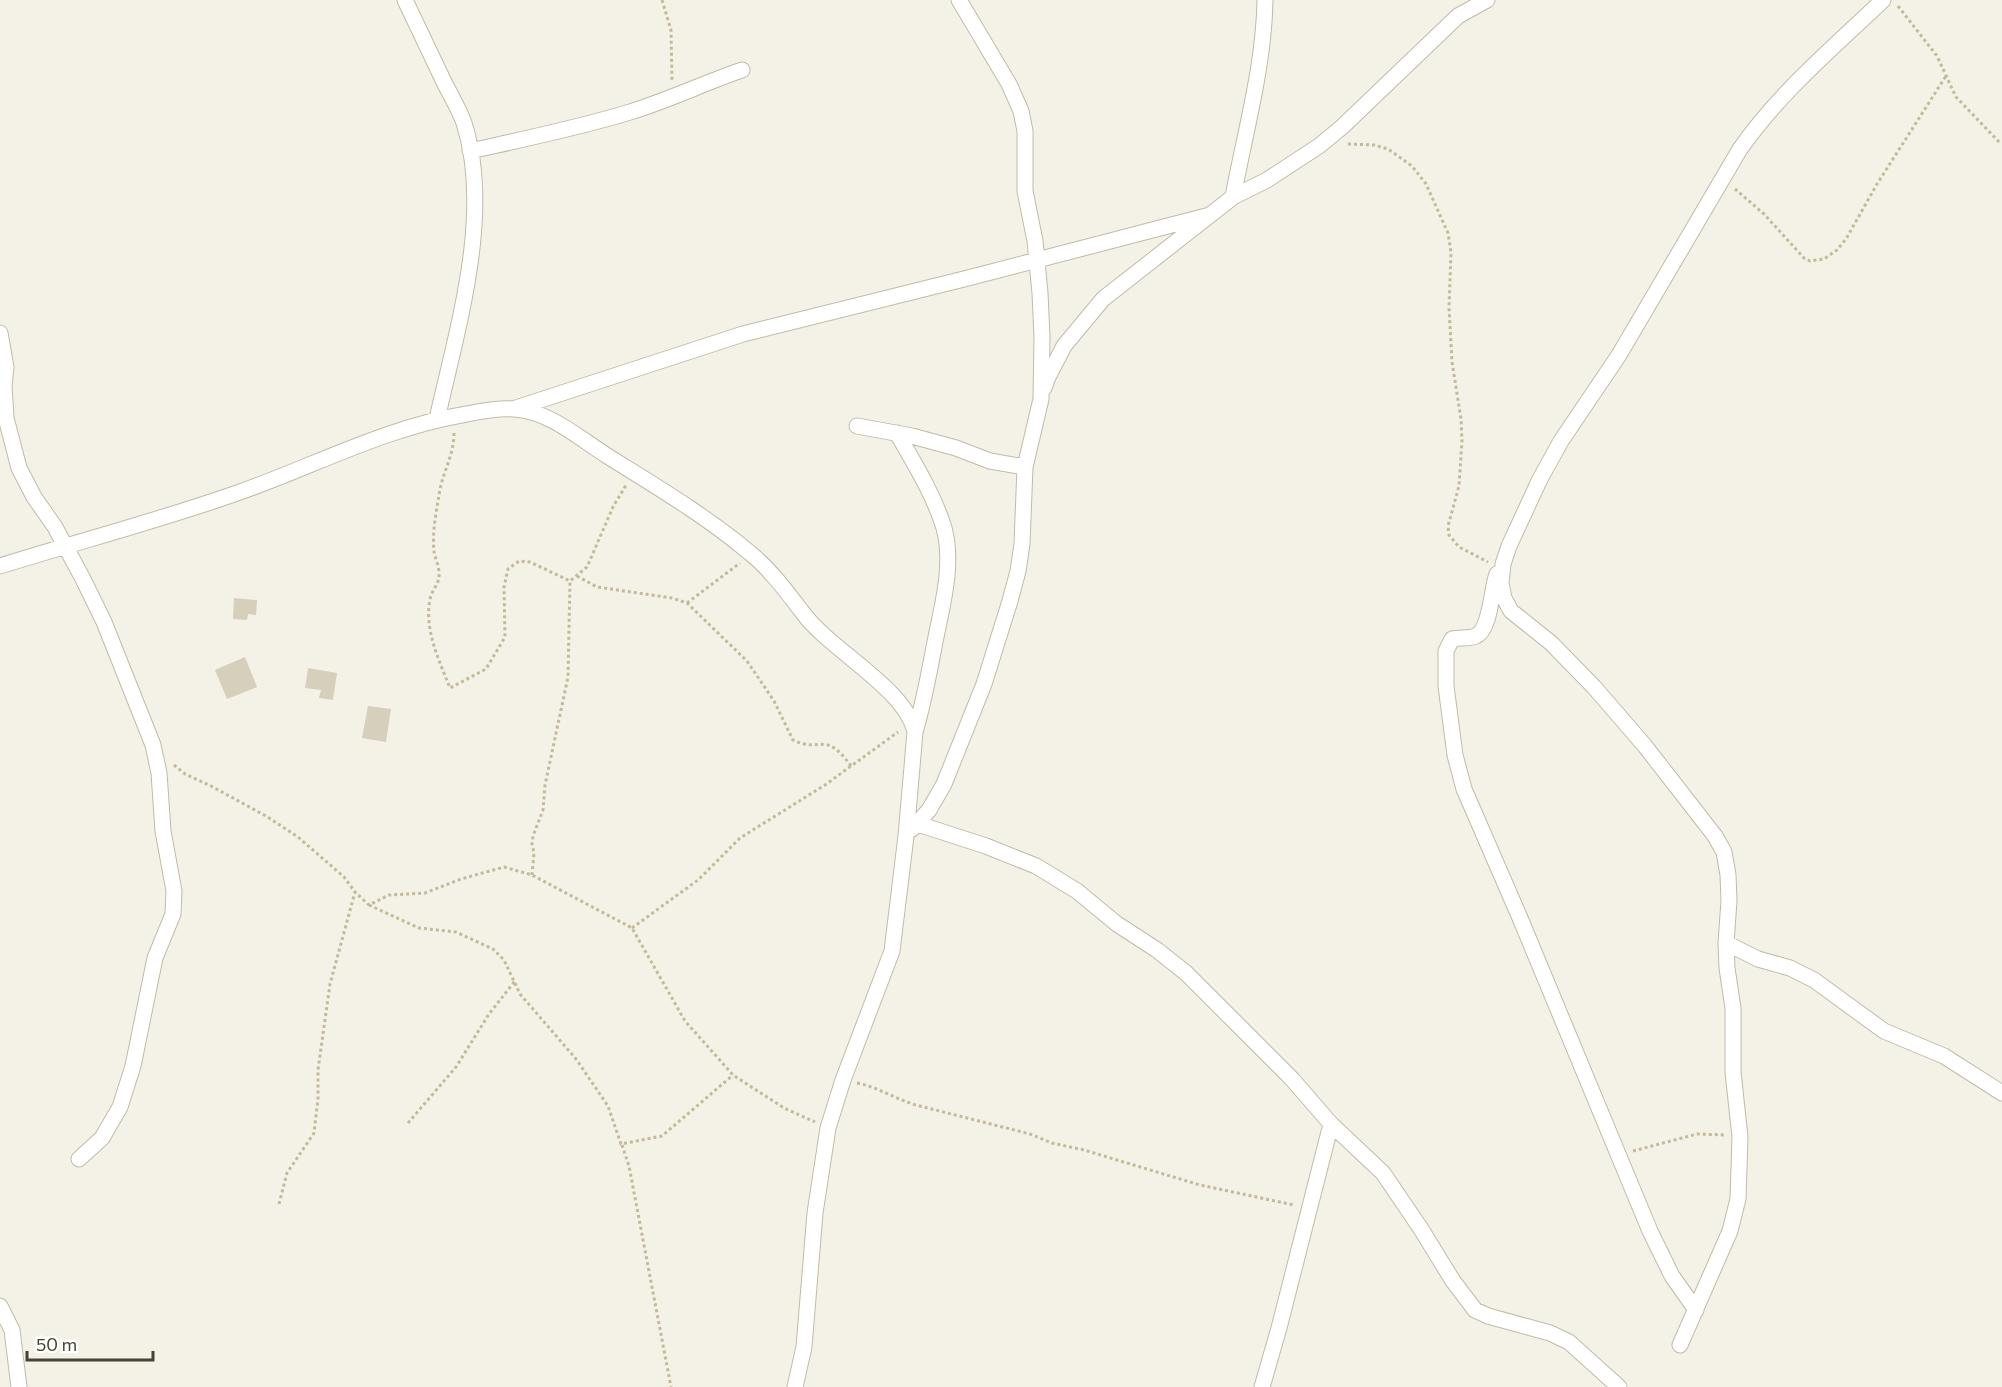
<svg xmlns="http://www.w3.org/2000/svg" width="2002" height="1387" font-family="Commissioner,sans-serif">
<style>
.building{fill:#d6cfbb}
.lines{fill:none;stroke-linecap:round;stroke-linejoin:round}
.minor-casing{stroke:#c0bba8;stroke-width:17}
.path{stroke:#c3ba98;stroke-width:3;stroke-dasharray:3 3;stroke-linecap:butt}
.minor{stroke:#fff;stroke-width:15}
</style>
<rect width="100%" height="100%" fill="#f4f2e6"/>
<path class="building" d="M234,598l23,2 -1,15 -8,-1 -1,6 -14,-1z
M245,657l12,30 -30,12 -12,-29z
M308,668l29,5 -4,27 -14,-2 2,-8 -16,-2z
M368,706l23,3 -5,33 -24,-4z"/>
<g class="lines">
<defs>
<path id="minor" d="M405,0c13,27 26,55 39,82 7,14 15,27 20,41 29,91 -7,206 -27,296
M470,151c54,-12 108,-23 160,-39 39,-12 74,-29 112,-42
M1233,197c12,-65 31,-131 32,-197
M0,333l6,34 -2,19 2,32 13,50 15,29 21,30 28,52 21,43 49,123 6,28 4,58 11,60 -1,23 -18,44 -22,108 -13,41 -18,31 -23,21
M1044,388l4,-11 16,-31 39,-47 130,-102 34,-17 52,-34 23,-19 116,-111 29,-16
M516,408l227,-74 225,-56 242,-63
M857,426l55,10 44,12 34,13 35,6
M897,433c17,30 37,62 47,95 10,37 -2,78 -9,114 -6,31 -11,60 -20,90
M0,566c80,-25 161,-46 240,-74 76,-27 147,-65 227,-78 15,-3 31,-6 47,-5 36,2 66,30 95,48 48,30 97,59 141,96 20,16 37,39 53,60 27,37 102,75 112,119l-9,104 -14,115 -49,129 -15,48 -13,85 -11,134 -9,40
M1497,574c-6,15 -6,55 -21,62 -7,3 -16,1 -24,3l-6,12v35l9,69 9,34 56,129 130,313 22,45 24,34
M918,824l68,22 50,20 41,25 40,33 40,26 29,23 106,106 39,45 52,49 38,56 32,52 22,29 13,6 62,17 19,9 50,45
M912,829l17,-19 15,-26 40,-100 26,-83 8,-30 4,-27 3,-77 16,-68 1,-62 -2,-44 -5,-52 -10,-50v-60l-4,-20 -12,-27 -50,-84
M1726,943l32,16 32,9 24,12 70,51 60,25 58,37
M0,1306l12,24 7,57
M1680,1345l50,-114 8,-32 2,-62 -7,-65v-64l-6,-40 -1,-25 3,-42 -1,-26 -4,-23 -9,-16 -70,-90 -51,-59 -43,-44 -40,-32 -7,-13 -3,-15 2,-19 6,-18 31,-67 21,-38 58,-86 121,-206c40,-57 93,-101 143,-149
M1262,1387l17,-59 52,-204"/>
</defs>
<use href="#minor" class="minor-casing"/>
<path class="path" d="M662,0l9,30 1,50
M1898,6l39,50 19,41 45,47
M1348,144l26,1 14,4 24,17 14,18 22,49 3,19 -2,56 3,54 9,57 1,22 -3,45 -11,40 1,9 10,12 29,15
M1735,189l29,25 40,44 6,3 14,-2 13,-9 9,-11 31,-55 69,-108
M454,433c0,23 -12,40 -15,62 -3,18 -7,38 -5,56 1,7 5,15 5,22 1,11 -7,16 -9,26 -6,31 9,61 20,89l36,-19 19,-32 -1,-50 4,-18 11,-8 11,1 40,19
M577,576l20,11 75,11 15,5 60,58 27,40 19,39c29,14 31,-11 58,26
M687,603l53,-40
M174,765l11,9 26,12 55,30 32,21 46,40 11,15 14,13 20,-10 36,-2 36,-14 43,-12 28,8 100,53 53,93 48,54 51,33 31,14
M532,875l2,-22 -2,-9 1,-8 10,-26 2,-25 23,-108 2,-96 17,-14 26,-60 13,-22
M369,905l50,23 37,4 37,17 11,11 16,34 56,65 32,47 13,38 41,-8 71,-61
M632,928l66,-48 42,-42 85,-53 73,-53
M857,1083c21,4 38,16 59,22l114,29 22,9 32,7 116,35 94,20
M408,1123l48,-56 33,-53 26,-33
M622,1145l7,21 42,221
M1633,1151l64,-17 29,1
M279,1204l8,-31 27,-40 4,-34v-29l12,-86 25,-92"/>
<use href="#minor" class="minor"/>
</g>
<path d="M27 1351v9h126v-9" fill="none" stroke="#474335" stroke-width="3"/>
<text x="36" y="1351" font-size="18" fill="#474335" stroke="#ffffff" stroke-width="4.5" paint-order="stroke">50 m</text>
</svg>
